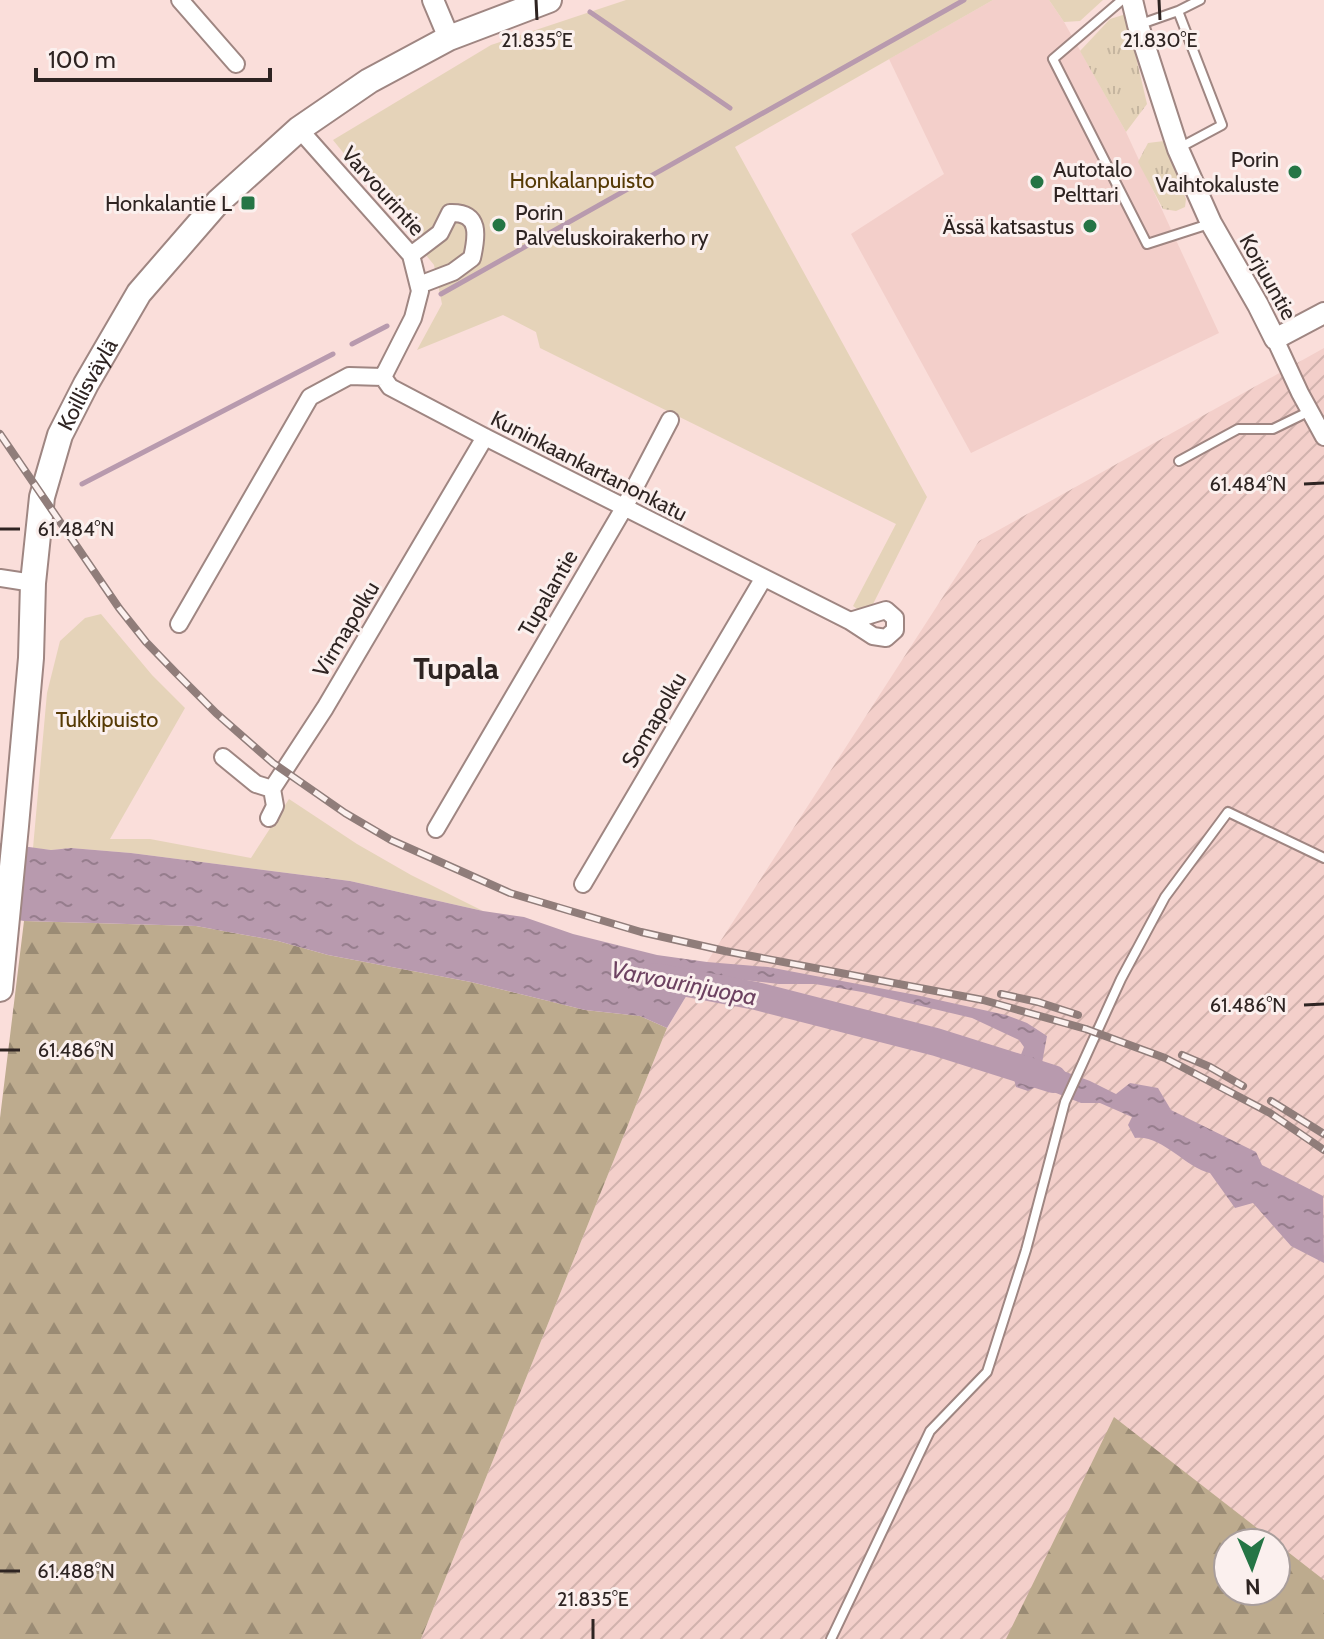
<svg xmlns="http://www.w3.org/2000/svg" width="1324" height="1639" font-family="Cabin,sans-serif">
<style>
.built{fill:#f3cfca}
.industrial{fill:url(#industrial-furrows);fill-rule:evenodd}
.grass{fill:url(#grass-tufts)}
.forest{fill:url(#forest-firs);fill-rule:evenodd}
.green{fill:#e5d3b9}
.water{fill:url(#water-ripples)}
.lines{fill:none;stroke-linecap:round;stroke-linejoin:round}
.stream{stroke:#b89aae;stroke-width:5}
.river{stroke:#b89aae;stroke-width:28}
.service-casing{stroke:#9f8682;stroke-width:12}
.minor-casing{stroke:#9f8682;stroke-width:20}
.tertiary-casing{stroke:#9f8682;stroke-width:24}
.secondary-casing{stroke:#9f8682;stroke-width:28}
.service{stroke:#fff;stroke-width:8}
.minor{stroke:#fff;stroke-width:16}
.tertiary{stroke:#fff;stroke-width:20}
.secondary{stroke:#fff;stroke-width:24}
.rail-casing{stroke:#907d7a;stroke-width:8}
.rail{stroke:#fbf0ee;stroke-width:5;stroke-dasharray:15;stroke-linecap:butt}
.ticks{fill:none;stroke:#2e2422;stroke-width:3}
.poi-dot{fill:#257545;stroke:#fbf0ee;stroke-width:3}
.labels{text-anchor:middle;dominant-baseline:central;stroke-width:6;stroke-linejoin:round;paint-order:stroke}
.poi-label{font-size:22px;fill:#2e2422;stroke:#fbf0ee;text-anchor:end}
.park-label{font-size:22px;fill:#563a05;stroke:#fbf0ee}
.street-label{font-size:22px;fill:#2e2422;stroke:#fbf0ee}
.water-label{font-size:24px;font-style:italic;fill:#6d4261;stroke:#fbf0ee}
.district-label{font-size:30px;font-weight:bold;fill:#2e2422;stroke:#fbf0ee}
.ticks-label{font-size:20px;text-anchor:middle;fill:#2e2422;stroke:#fbf0ee;stroke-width:6;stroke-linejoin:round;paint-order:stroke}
</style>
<defs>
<pattern id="industrial-furrows" width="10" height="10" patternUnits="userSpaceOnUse" patternTransform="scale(2)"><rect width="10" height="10" fill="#f3cfca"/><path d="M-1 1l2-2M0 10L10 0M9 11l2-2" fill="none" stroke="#d1b2ad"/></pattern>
<pattern id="grass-tufts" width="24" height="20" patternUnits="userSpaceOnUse" patternTransform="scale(2)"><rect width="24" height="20" fill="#e5d3b9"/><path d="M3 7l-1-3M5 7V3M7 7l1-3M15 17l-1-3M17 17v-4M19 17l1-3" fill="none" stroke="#c5b59f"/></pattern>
<pattern id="forest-firs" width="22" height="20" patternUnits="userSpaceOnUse" patternTransform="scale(2)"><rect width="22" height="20" fill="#bdab8e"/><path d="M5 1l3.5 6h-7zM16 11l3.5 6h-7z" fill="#9a8b74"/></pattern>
<pattern id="water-ripples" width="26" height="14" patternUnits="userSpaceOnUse" patternTransform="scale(2)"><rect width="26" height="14" fill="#b89aae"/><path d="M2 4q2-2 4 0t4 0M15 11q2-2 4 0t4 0" fill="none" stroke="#967d8d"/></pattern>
</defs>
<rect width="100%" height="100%" fill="#fadeda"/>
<path class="built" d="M993,0h56l15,22 62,110 93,201 -248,120 -120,-219 93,-60 -55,-115z"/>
<path class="industrial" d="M1324,348v1291h-903l246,-611 40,-66 272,-421zM1228,1543h48v48h-48z"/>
<path class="grass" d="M1126,14l21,90 -21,28 -46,-81 30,-32z
M1164,141l22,58 -1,8 -9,4 -13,-2 -25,-47 10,-19z"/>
<path class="forest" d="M24,921l172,5 82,15 50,14 143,27 114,28 55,6 27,12 -246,611h-421v-521z
M1114,1417l210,163v59h-318zM1276,1543v48h-48v-48z"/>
<path class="green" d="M626,0h367l-258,147 192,350 -60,119 -14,-10 43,-82 -356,-176 -4,-16 -33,-17 -86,35 25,-46 -8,-39 -101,-125 158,-95z
M1049,0h54l-23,21 -16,1z
M101,614l51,61 33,33 -75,131h40l101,19 38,-59 68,45 54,31 72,36 -133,-30 -219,-28 -60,-5 -20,2 -18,-2 14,-155 13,-52 25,-23z"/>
<path class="water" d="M0,843l51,7 20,-2 60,5 219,28 133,30 41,6 49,17 84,21 50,7 61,5 148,28 90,20 21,8 20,13 -5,27 48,18 26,13 14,-11 28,5 13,22 85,42 6,13 61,31 1,67 -33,-17 -38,-43 -18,5 -25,-35c-25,-6 -49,-39 -75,-35l-7,-13 4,-8 -32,-14h-19l-30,-12 -15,-4 -8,4 -12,-4 -3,-12 11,-28 -5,-7 -47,-22 -110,-26 -47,-8h-36l-80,-9 -32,53 -27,-12 -55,-6 -114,-28 -143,-27 -50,-14 -82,-15 -172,-5 -24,-4z"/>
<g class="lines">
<path class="stream" d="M590,12l140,96
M441,294l523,-294
M352,344l35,-18
M82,484l251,-130"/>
<path class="river" d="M656,977l100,19 180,46 117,37"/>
<defs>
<path id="service" d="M1122,0l-69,59 94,185 62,-20
M1178,11l22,-11
M1138,25l40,-14 44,114 -43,23
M1179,461l59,-32h35l37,-18
M831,1639l99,-208 57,-59 39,-122 39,-148 56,-123 44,-82 63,-85 96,46"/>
<path id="minor" d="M180,0l56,64
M299,129l112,126 9,36 -7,27 -30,59
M411,255l29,-22 10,-20c31,-1 27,23 22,45l-19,14 -34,13
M1275,339l25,54 24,44
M0,578l33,5
M179,624l131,-227 39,-21 34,1 7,10 95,50 365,184 36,-11 9,8v12l-9,8 -13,-2 -23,-15
M223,757l33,27 16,5 53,-81 160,-271
M269,818l6,-12 -3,-17
M436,829l188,-321 46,-88
M583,884l180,-305"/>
<path id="tertiary" d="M433,0l16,38
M1132,0l6,25 40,124 33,74 47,82 17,34 49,-26"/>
<g id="secondary">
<path id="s1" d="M0,989l16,-163 15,-168 2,-75 9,-86 18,-62 26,-51 53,-91 79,-91 81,-73 70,-48 80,-43 100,-38"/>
</g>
</defs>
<use href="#service" class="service-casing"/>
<use href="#minor" class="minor-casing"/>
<use href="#tertiary" class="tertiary-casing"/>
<use href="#secondary" class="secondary-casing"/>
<use href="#service" class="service"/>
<use href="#minor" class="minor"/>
<use href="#tertiary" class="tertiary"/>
<use href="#secondary" class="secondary"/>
<defs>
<path id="rail" d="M0,434l119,174 27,34 30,31 40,40 57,50 72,50 46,27 119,53 131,39 84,19 258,49 103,29 79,29 105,55 54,37
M1001,994l37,8 40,13
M1182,1055l28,12 33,19
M1271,1101l53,33"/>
</defs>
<use href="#rail" class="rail-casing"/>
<use href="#rail" class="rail"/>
</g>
<path class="ticks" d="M536,0l1,20M1159,0l1,20M1304,484l20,-1M0,529h20M1304,1005l20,-1M0,1050h20M0,1571h20M593,1619v20"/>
<g class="poi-dot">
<circle cx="1295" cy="172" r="8"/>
<circle cx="1037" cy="182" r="8"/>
<rect x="240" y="195" width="16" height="16" rx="4"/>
<circle cx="499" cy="225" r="8"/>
<circle cx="1090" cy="226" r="8"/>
</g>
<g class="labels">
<g class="poi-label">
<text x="1279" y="159">Porin<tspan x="1279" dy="25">Vaihtokaluste</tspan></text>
<text x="1053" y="169" text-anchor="start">Autotalo<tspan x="1053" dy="25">Pelttari</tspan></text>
<text x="232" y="203">Honkalantie L</text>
<text x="515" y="212" text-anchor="start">Porin<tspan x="515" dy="25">Palveluskoirakerho ry</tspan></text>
<text x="1074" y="226">Ässä katsastus</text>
</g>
<g class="park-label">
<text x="582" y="180">Honkalanpuisto</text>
<text x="107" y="719">Tukkipuisto</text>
</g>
<g class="street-label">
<text transform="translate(383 191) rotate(48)">Varvourintie</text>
<text transform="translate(1268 277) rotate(61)">Korjuuntie</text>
<text stroke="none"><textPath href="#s1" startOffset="616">Koillisväylä</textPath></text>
<text transform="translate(589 466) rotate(27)">Kuninkaankartanonkatu</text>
<text transform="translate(548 593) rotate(-60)">Tupalantie</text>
<text transform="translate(346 629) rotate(-59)">Virmapolku</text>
<text transform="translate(654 720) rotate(-60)">Somapolku</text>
</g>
<g class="water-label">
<text transform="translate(684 983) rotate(11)">Varvourinjuopa</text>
</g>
<g class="district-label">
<text x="456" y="668">Tupala</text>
</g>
</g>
<g class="ticks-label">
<text x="537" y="47">21.835°E</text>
<text x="1160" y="47">21.830°E</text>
<text x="1248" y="491">61.484°N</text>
<text x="76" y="536">61.484°N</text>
<text x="1248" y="1012">61.486°N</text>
<text x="76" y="1057">61.486°N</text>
<text x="76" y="1578">61.488°N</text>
<text x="593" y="1606">21.835°E</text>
</g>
<g transform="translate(1252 1567) rotate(178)"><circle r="38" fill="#fbf0ee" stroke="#a99e9c" stroke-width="2"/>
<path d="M0-6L14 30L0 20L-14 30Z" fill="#257545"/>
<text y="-12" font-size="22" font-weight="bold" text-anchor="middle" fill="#2e2422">N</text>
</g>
<path d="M36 68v12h234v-12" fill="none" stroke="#2e2422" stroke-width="4"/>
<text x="48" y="68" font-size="24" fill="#2e2422" stroke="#fbf0ee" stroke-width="6" paint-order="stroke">100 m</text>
</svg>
